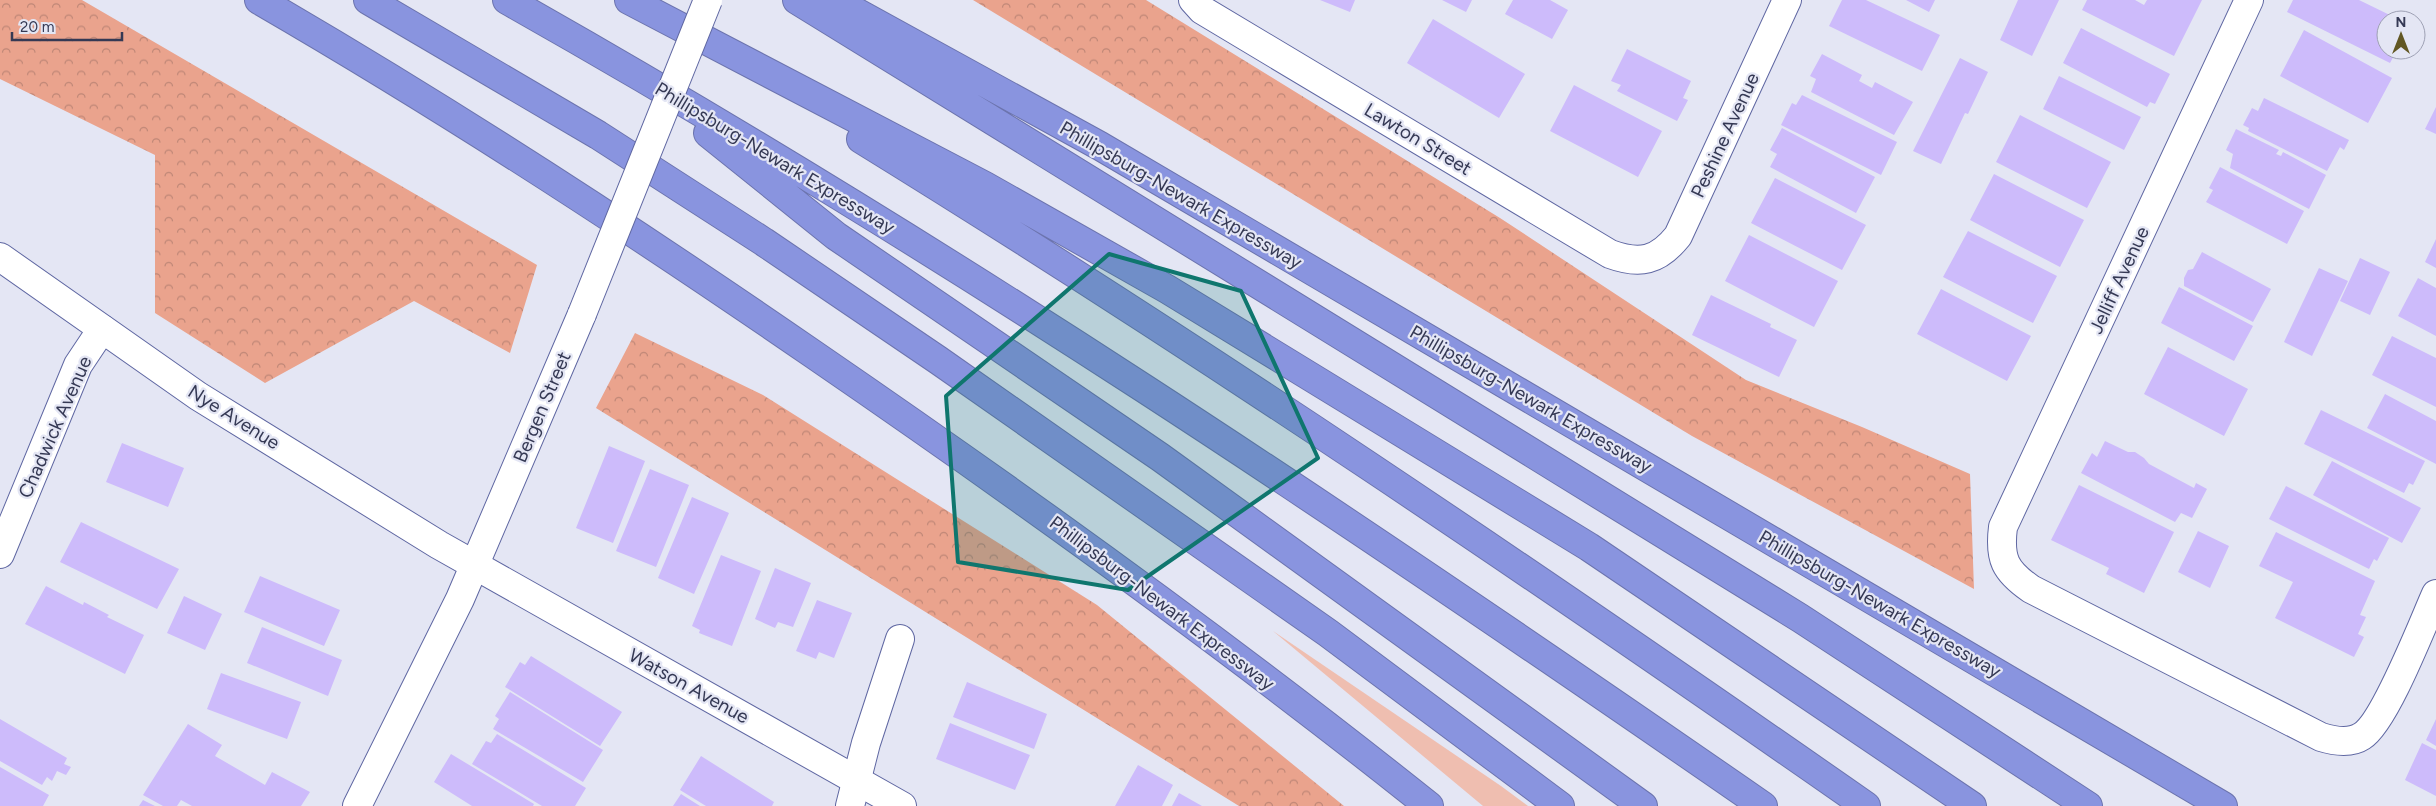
<svg xmlns="http://www.w3.org/2000/svg" width="2436" height="806" font-family="Figtree,sans-serif">
<style>
.grass{fill:#efbeb0}
.forest{fill:url(#forest-crowns)}
.building{fill:#cdbbfb}
.lines{fill:none;stroke-linecap:round;stroke-linejoin:round}
.minor-casing{stroke:#5f67a2;stroke-width:30}
.tertiary-casing{stroke:#5f67a2;stroke-width:30}
.secondary-casing{stroke:#5f67a2;stroke-width:30}
.motorway-casing{stroke:#6c74ae;stroke-width:30}
.minor{stroke:#fff;stroke-width:28}
.tertiary{stroke:#fff;stroke-width:28}
.secondary{stroke:#fff;stroke-width:28}
.motorway{stroke:#8994df;stroke-width:28}
.secondary-bridge-casing{stroke:#5f67a2;stroke-width:30;stroke-linecap:butt}
.secondary-bridge{stroke:#fff;stroke-width:28}
.marked{fill:#0f766e;fill-opacity:0.2;stroke:#0f766e;stroke-width:4;stroke-linejoin:round}
.labels{text-anchor:middle;dominant-baseline:central;stroke-width:4.5;stroke-linejoin:round;paint-order:stroke}
.street-label{font-size:19px;fill:#353954;stroke:#e4e6f4}
</style>
<defs>
<pattern id="forest-crowns" width="20" height="18" patternUnits="userSpaceOnUse" patternTransform="scale(1.25)"><rect width="20" height="18" fill="#eaa38d"/><path d="M2 6a3 3 0 1 1 6 0M12 15a3 3 0 1 1 6 0" fill="none" stroke="#be8676"/></pattern>
</defs>
<rect width="100%" height="100%" fill="#e4e6f4"/>
<path class="grass" d="M1273,631l228,155 27,20h-45z"/>
<path class="forest" d="M0,0h82l455,265 -27,88 -96,-52 -149,82 -110,-70v-158l-155,-76z
M973,0h173l354,218 246,162 116,47 108,47 4,115 -282,-153z
M635,333l128,62 334,210 247,201h-105l-643,-398z"/>
<path class="building" d="M1320,0h35l-5,12z
M1442,0h30l-6,12z
M1513,0h37l18,10 -16,29 -47,-25z
M1842,0h24l74,35 -18,36 -93,-45z
M1906,0h29l-6,12z
M2018,0h41l-27,56 -32,-16z
M2087,0h48l9,5 3,-5h55l-28,56 -92,-46z
M2293,0h66l41,20h-14v30h11l-7,13 -103,-51z
M1433,19l92,55 -26,44 -92,-55z
M2081,28l89,46 -15,30 -5,-2 -3,5 -84,-44z
M2304,30l88,48 -24,45 -88,-47z
M1627,49l64,32 -8,17 5,2 -11,21 -60,-30 4,-6 -10,-4z
M1822,54l40,21 -3,6 13,7 3,-6 38,20 -19,33 -83,-43 5,-13 -6,-3z
M1960,58l28,14 -20,42 -3,-1 -24,51 -28,-13z
M2059,76l82,41 -17,33 -81,-41z
M1574,85l88,46 -24,46 -88,-46z
M1802,95l95,47 -16,33 -100,-50 11,-22 4,2z
M2264,98l85,42 -5,10 -4,-3 -13,24 -79,-40 1,-3 -6,-3 9,-17 6,3z
M2436,107v27l-11,-5z
M2020,115l91,47 -24,46 -91,-46z
M1782,128l93,49 -19,36 -86,-46 7,-13 -7,-4z
M2236,129l43,21 -3,4 5,2 2,-4 43,23 -17,34 -79,-41 3,-14 -7,-4z
M2220,167l84,44 -17,33 -81,-42 7,-12 -4,-2z
M1994,174l90,46 -24,47 -90,-47z
M1775,178l91,47 -24,45 -91,-47z
M1968,231l89,45 -24,47 -90,-46z
M1749,235l89,46 -24,46 -89,-46z
M2436,239v29l-11,-6z
M2202,252l69,37 -18,33 -69,-36v-8l4,-8 5,-1z
M2360,258l30,14 -20,43 -30,-14z
M2319,268l29,13 -36,75 -28,-14z
M2418,278l18,10v48l-38,-20z
M2179,287l74,39 -19,35 -73,-38z
M1941,289l90,47 -24,45 -90,-47z
M1711,295l60,29 -1,3 27,13 -18,37 -87,-42z
M2392,336l44,22v49l-64,-32z
M2168,347l80,42 -24,47 -80,-42z
M2385,394l51,27v43l-69,-36z
M2321,410l104,51 -12,24 -4,-2 -5,10 -100,-49z
M2105,441l23,11h7l9,6 5,6 45,24 2,-5 11,6 -15,29 -11,-5 -6,9 -94,-49 11,-20 5,4z
M122,443l62,25 -16,39 -62,-25z
M609,446l36,15 -32,82 -37,-15z
M2332,461l89,47 -19,35 -89,-48z
M650,469l39,16 -33,82 -40,-16z
M2079,485l95,47 -30,61 -38,-19 3,-6 -58,-28z
M2286,486l103,52 -12,23 -3,-2 -5,10 -100,-50z
M692,497l37,16 -35,81 -36,-16z
M81,522l98,47 -22,40 -97,-47z
M2198,531l31,15 -19,42 -32,-16z
M2276,532l99,49 -15,34 6,2 -8,17 6,3 -10,20 -79,-39 18,-36 -34,-16z
M721,555l40,16 -29,75 -33,-13 1,-3 -8,-4z
M775,568l36,15 -18,44 -15,-5 -3,6 -20,-9z
M260,576l80,34 -16,36 -80,-34z
M46,586l37,19 1,-3 25,13 -2,2 37,18 -19,39 -100,-50z
M184,596l38,18 -17,36 -38,-17z
M817,600l35,13 -18,45 -15,-6 -3,7 -20,-8z
M262,627l80,33 -14,36 -81,-33z
M531,656l91,56 -22,34 -95,-59 15,-25 5,3z
M221,673l80,29 -14,37 -80,-30z
M967,682l80,32 -13,35 -81,-32z
M510,692l93,58 -20,32 -90,-53 6,-10 -4,-3z
M0,719l67,39 -3,6 7,3 -5,8 -9,-4 -5,10 -5,-4 -5,8 -42,-24z
M2436,719v27l-10,-6z
M950,723l80,32 -15,35 -79,-31z
M188,724l34,21 -7,11 50,29 7,-13 38,20 -9,14h-109l-11,-6 -4,6h-14l-20,-11z
M497,734l89,54 -11,18h-33l-70,-42 14,-23 5,2z
M2422,743l14,7v46l-31,-16z
M451,754l83,50 -1,2h-61l-38,-24z
M701,756l73,46 -2,4h-66l-26,-16z
M1138,765l35,20 -11,21h-47z
M0,767l49,28 -6,11h-43z
M1179,793l23,13h-30z
M681,794l19,12h-27z
M143,800l12,6h-16z"/>
<g class="lines">
<defs>
<path id="minor" d="M1193,0l9,10 408,244c30,11 48,7 68,-18l109,-236
M2249,0l-246,527c-4,32 2,44 28,62l290,148c13,4 29,7 41,-1 23,-14 61,-113 74,-142
M0,554l78,-189 24,-36
M850,806l16,-63 34,-104"/>
<path id="tertiary" d="M0,257l198,139 241,149 463,261"/>
<path id="secondary" d="M357,806l103,-207 122,-285"/>
<path id="motorway" d="M259,0c190,110 374,230 554,354 210,144 417,293 616,452
M368,0l230,135 166,107 174,118 390,273 232,173
M507,0c433,244 847,523 1256,806
M629,0l356,186 182,103 422,258 383,259
M797,0l1003,618 288,188
M834,0l266,146 1123,660
M708,133l128,103 324,221 483,349
M861,139c342,211 675,437 1005,667"/>
</defs>
<use href="#minor" class="minor-casing"/>
<use href="#tertiary" class="tertiary-casing"/>
<use href="#secondary" class="secondary-casing"/>
<use href="#motorway" class="motorway-casing"/>
<use href="#minor" class="minor"/>
<use href="#tertiary" class="tertiary"/>
<use href="#secondary" class="secondary"/>
<use href="#motorway" class="motorway"/>
<defs>
<path id="secondary-bridge" d="M582,314l126,-314"/>
</defs>
<use href="#secondary-bridge" class="secondary-bridge-casing"/>
<use href="#secondary-bridge" class="secondary-bridge"/>
</g>
<path class="marked" d="M1109,254l132,37 77,167 -190,132 -170,-28 -12,-166z"/>
<g class="labels">
<g class="street-label">
<text transform="translate(1725 135) rotate(-65)">Peshine Avenue</text>
<text transform="translate(1418 139) rotate(31)">Lawton Street</text>
<text transform="translate(775 158) rotate(31)">Phillipsburg-Newark Expressway</text>
<text transform="translate(1181 195) rotate(30)">Phillipsburg-Newark Expressway</text>
<text transform="translate(2119 280) rotate(-65)">Jelliff Avenue</text>
<text transform="translate(1531 399) rotate(30)">Phillipsburg-Newark Expressway</text>
<text transform="translate(542 407) rotate(-67)">Bergen Street</text>
<text transform="translate(234 417) rotate(32)">Nye Avenue</text>
<text transform="translate(55 427) rotate(-66)">Chadwick Avenue</text>
<text transform="translate(1162 603) rotate(37)">Phillipsburg-Newark Expressway</text>
<text transform="translate(1880 604) rotate(30)">Phillipsburg-Newark Expressway</text>
<text transform="translate(689 686) rotate(29)">Watson Avenue</text>
</g>
</g>
<g transform="translate(2401 35)"><circle r="24" fill="#e4e6f4" stroke="#9ea1b4"/>
<path d="M0-4L9 19L0 12L-9 19Z" fill="#625723"/>
<text y="-8" font-size="14" font-weight="bold" text-anchor="middle" fill="#353954">N</text>
</g>
<path d="M12 32v8h110v-8" fill="none" stroke="#353954" stroke-width="2.5"/>
<text x="20" y="32" font-size="15" fill="#353954" stroke="#e4e6f4" stroke-width="4" paint-order="stroke">20 m</text>
</svg>
